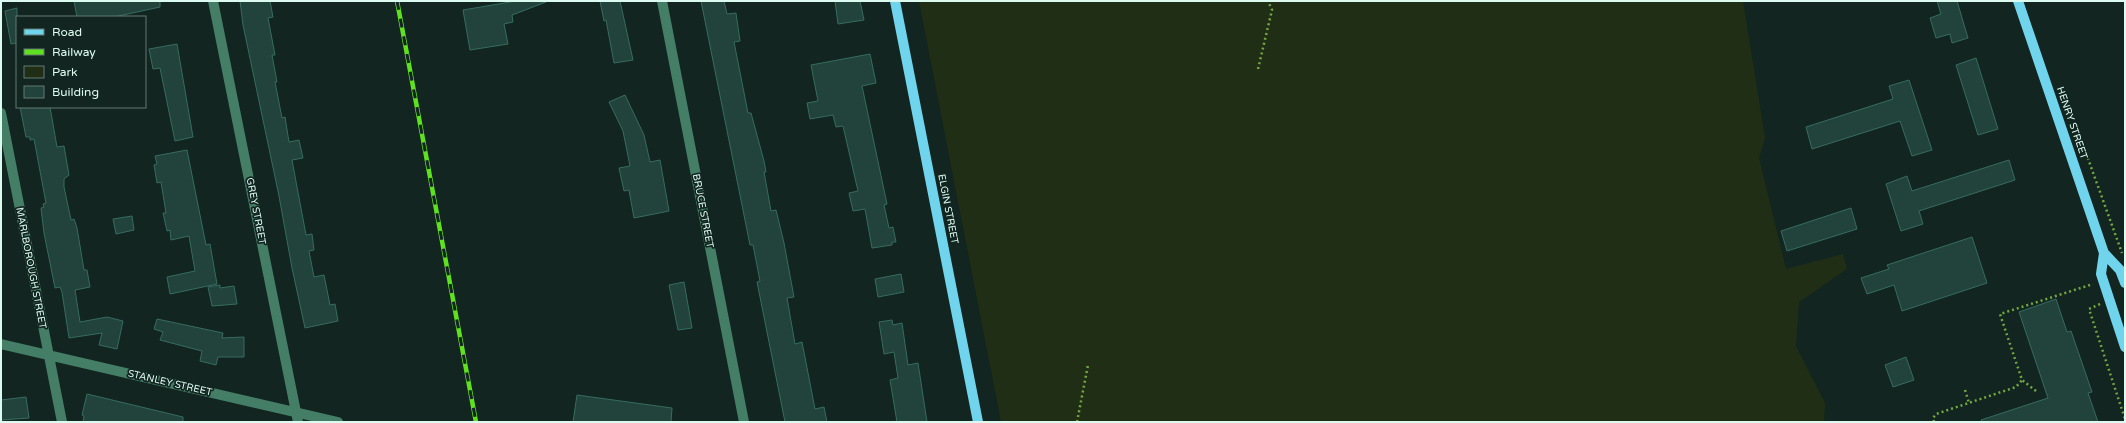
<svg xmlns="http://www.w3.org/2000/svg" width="2126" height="423" font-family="'Varela Round',sans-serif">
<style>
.green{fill:#212e16}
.building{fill:#21433b;stroke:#366c60}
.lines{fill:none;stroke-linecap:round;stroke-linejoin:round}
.path{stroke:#74a940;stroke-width:2.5;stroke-dasharray:2 3;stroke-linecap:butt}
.minor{stroke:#447e67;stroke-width:10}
.major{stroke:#70d4ec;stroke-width:10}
.rail-casing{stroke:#60e120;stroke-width:4.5}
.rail{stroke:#122520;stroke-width:3;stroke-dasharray:9;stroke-linecap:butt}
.labels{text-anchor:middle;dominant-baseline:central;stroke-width:3.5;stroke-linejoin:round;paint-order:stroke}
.street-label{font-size:10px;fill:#dbfaf0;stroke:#122520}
</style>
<rect width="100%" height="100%" fill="#122520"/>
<path class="green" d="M919,1h824l22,137 -6,20 27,111 57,-15 4,15 -48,33 -3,44 29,57 -1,19h-823z"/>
<path class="building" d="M74,1h86v6l-46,10h-37z
M240,1h30l3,16 -5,1 7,37h-3l5,27h-2l7,36 3,-1 4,25 10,-2 4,18 -11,2 14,75 6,-1 2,16 -5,1 5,26 10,-2 6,30 5,-1 3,17 -33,7 -13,-60 -13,-72 -36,-171z
M516,1l30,1 -34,13 1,7 -9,2 4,20 -38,6 -7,-40z
M600,1h20l13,59 -19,3 -8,-43 -2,1z
M701,1h23l3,13 9,-1 4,28 -6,1 14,71h3l13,48 2,11h-2l7,39 5,-1 8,33 10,54 -7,1 8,46 7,-2 13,67 9,-2 3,15h-42l-28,-140 3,-1 -7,-36h-3z
M835,1h25l4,19 -26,4z
M1937,1h20l11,37 -16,5 -2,-9 -14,4 -6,-20 11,-4z
M17,8v35l-6,1 -6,-33z
M177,44l16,93 -18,4 -15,-73 -7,1 -4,-20z
M870,54l6,29 -14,3 25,118 -3,1 5,23 4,-1 3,15h-4v3l-20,3 -7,-39 -12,2 -4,-18 9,-2 -15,-65 -7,1 -3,-12 -23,4 -3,-16 11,-2 -7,-36z
M1976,58l22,71 -20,6 -22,-70z
M1909,80l23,70 -20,6 -12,-35 -88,28 -6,-22 87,-28 -4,-13z
M625,95l19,40 6,27 10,-2 9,51 -35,7 -5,-28 -5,1 -5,-23 11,-2 -7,-35 -14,-29z
M20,107h30l7,40 7,-1 5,29 -5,4v8l7,33 3,-1 3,9 7,42h3l3,17 -15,3 5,32 27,-5 16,4 -6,28 -18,-4 3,-12 -33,5 -7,-46 -2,-5 -5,1 -11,-55 -3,-25 3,-1 -1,-3 3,-1 -12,-64 -4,1v-3h-4z
M187,150l19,95 4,-1 7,40 -47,10 -3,-17 28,-6 -6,-35 -18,4 -1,-10 -3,1 -4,-18h3l-5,-31 -4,1 -3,-18 3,-1 -2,-8z
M2009,160l6,20 -96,31 4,13 -22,7 -15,-47 21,-8 5,15z
M1851,208l6,21 -70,22 -6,-20z
M132,216l2,14 -18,4 -3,-15z
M1972,237l15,46 -85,28 -8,-26 -27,9 -6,-16 28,-9 -2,-4z
M901,274l3,18 -26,5 -3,-18z
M684,282l8,46 -14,2 -9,-45z
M220,285v3l14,-2 3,18 -25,2 -4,-19z
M2056,299l11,33 4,-1 21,61 -4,1 10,29h-116l-1,-2 67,-22 -29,-86z
M157,319l66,14 -1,5 22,-1v20h-26l-2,8 -16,-4 2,-10 -42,-11 3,-8 -9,-3z
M892,320l1,5 9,-2 6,42 10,-2 9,59h-30l-7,-42 8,-2 -4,-26 -10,2 -5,-32z
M1906,357l8,23 -21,7 -8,-22z
M87,394l96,23v5h-100l1,-6 -2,-1z
M577,395l95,13 -1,14h-98z
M26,397l3,21 -28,2v-20z"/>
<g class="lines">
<path class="path" d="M1258,69l14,-59 -4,-9
M2079,143l3,-1 40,111
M2100,304l-11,5 36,110
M1965,390l4,13
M2036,391l-14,-11 -22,-66 93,-30
M1077,422l11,-57
M1934,422l-1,-4 3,-4 80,-27 6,-7"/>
<path class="minor" d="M213,1l85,421
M662,1l82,421
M1,113l61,309
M1,344l337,78"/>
<path class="major" d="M895,1l83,421
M2018,1l86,252 -3,21 24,73
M2104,253l16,17 5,13"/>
<defs>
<path id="rail" d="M397,1l79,421"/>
</defs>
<use href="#rail" class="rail-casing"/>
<use href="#rail" class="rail"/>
</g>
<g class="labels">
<g class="street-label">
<text transform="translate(2072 123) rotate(71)">HENRY STREET</text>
<text transform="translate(948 209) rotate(79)">ELGIN STREET</text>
<text transform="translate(256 211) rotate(79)">GREY STREET</text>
<text transform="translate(703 211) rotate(79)">BRUCE STREET</text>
<text transform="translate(31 268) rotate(79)">MARLBOROUGH STREET</text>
<text transform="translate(170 383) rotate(13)">STANLEY STREET</text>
</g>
</g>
<rect width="2126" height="423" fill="none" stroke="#dbfaf0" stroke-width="4"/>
<rect x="16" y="16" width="130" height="92" fill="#122520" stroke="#627a73"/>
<rect x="24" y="29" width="20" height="6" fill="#70d4ec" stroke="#627a73"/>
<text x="52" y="36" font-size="12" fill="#dbfaf0">Road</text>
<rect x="24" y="49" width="20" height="6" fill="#60e120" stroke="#627a73"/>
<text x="52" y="56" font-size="12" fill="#dbfaf0">Railway</text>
<rect x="24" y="66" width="20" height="12" fill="#212e16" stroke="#627a73"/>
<text x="52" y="76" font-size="12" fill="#dbfaf0">Park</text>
<rect x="24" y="86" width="20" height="12" fill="#21433b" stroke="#627a73"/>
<text x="52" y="96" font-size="12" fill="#dbfaf0">Building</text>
</svg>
